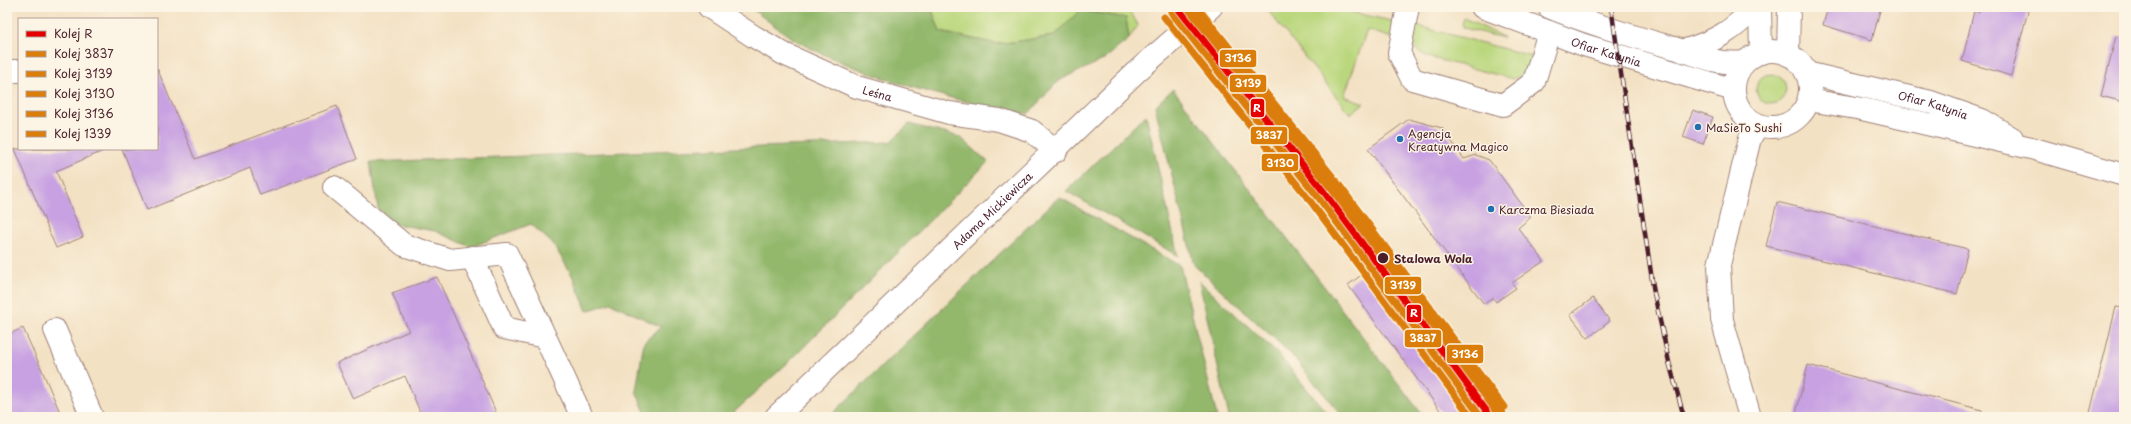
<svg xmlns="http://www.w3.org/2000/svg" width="2131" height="424" font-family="'Playpen Sans',sans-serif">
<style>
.green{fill:#bad77d;stroke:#827b54}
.forest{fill:#93b86c;stroke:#6e6c4c}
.building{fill:#c7a1e2}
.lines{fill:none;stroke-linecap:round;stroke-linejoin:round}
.minor-casing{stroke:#9e8077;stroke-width:24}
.minor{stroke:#fff;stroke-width:22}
.rail-casing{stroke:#4a1f2b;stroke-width:4.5}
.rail{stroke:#fcf5e5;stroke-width:3;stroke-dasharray:9;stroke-linecap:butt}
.rail-1-casing{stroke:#fcf5e5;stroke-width:10}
.rail-2-casing{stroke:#fcf5e5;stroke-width:10}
.rail-3-casing{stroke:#fcf5e5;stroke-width:10}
.rail-4-casing{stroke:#fcf5e5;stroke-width:10}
.rail-5-casing{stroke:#fcf5e5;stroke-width:10}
.rail-6-casing{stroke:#fcf5e5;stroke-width:10}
.rail-1{stroke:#e50000;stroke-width:7}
.rail-2{stroke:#db7d09;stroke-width:7}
.rail-3{stroke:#db7d09;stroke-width:7}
.rail-4{stroke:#db7d09;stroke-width:7}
.rail-5{stroke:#db7d09;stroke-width:7}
.rail-6{stroke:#db7d09;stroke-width:7}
.poi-dot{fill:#1f6fb2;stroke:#fcf5e5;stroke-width:1.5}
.stop-dot{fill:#4a1f2b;stroke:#fcf5e5;stroke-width:1.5}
.labels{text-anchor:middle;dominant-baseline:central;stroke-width:3;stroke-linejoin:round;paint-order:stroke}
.street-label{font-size:11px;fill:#4a1f2b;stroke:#fcf5e5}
.poi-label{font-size:11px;fill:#4a1f2b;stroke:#fcf5e5;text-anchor:start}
.stop-label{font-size:11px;font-weight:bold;fill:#4a1f2b;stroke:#fcf5e5;text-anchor:start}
.line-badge{stroke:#fcf5e5;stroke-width:1.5}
.badge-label{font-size:11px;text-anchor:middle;font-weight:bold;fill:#fff}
</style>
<rect width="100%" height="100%" fill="#fcf5e5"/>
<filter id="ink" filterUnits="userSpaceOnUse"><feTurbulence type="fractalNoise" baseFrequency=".025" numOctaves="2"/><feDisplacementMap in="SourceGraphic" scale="8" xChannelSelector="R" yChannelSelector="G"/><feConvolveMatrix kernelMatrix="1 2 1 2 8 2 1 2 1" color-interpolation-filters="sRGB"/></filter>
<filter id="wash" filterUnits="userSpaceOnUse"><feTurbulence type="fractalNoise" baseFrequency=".012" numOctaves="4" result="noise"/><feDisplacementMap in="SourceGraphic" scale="16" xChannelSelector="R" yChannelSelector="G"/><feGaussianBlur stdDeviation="0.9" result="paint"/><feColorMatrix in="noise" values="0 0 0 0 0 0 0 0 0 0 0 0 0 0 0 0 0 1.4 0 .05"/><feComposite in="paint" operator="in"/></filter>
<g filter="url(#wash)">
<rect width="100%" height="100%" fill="#f3e1c3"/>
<path class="green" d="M931,7h197l10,18 -9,14 -3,-21 -45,-8 -27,26 -56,8 -58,-12z
M1269,7h60l67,15 -4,16 -25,-8 -23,66 20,7 -14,11 -84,-106z
M1464,18l39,19v1l-39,-10 -2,-4z
M1414,25l118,31c-4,10 -8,19 -19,23l-85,-22c-18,-9 -18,-13 -14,-32z
M1756 89a15 15 0 1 1 30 0a15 15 0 1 1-30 0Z"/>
<path class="forest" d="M749,7h182l9,25 58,12 56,-8 26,-26 46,8 3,21 -26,21 -45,21 -30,33c-75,-13 -149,-33 -218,-66 -22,-10 -42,-28 -61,-41z
M1173,89l251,328h-81l-53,-64 -96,-88 -39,-159z
M1146,115l32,141 -112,-65z
M909,124l51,13 28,25 -193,194 -66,61h-82l-11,-26 8,-49 17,-15 -50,-24 -24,8 -15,-36 -19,-31 -22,-20 -60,23 -36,-16 -40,-7 -17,-15 -7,-47 519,-20z
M1059,197l121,69 37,151h-388z
M1199,281l80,74 51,62h-101z"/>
<g id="blocks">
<path class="building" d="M1828,7h53l-9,33 -49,-15z
M1980,7h49l-18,69 -49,-15 12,-50 5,1z
M2116,36l8,1v65l-23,-6z
M157,68l38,91 142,-53 20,53 -97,36 -10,-27 -103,42 -25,-61h35z
M1693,110l20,7 -10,27 -20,-7z
M1409,119l33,9 22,31 12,-4 13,5 42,57 -13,11 26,33 -32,22 4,5 -20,14 -3,-4 -9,6 -116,-155z
M15,149h93l-52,22 27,66 -27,11z
M1777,202l191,47 -11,45 -191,-48z
M1367,271l108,146h-30l-97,-132z
M437,277l16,36 45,104h-76l-17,-41 -52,23 -16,-36 72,-32 -17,-38z
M1593,298l17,23 -22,17 -18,-23z
M2116,307l8,1v109h-35z
M23,328l18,40 21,49h-55v-82z
M1808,365l174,45 -1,7h-186z"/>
</g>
</g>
<g filter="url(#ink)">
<use href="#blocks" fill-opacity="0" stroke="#9e8077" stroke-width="1"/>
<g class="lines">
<defs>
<g id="minor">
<path id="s1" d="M709,7l44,29 31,18 73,33 92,26 50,7 33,11 24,20"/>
<path d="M1408,7l-9,46 13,26 91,26 31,-23 15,-50"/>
<path id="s2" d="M1482,7l102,38 150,45"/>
<path d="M1549,7c41,17 82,29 125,41 28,8 41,17 71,14"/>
<path d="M1760,7l1,46"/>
<path d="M1683,51c32,-10 49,-19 72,-44"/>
<circle cx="1772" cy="89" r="38"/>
<path d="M1788,55l1,-48"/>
<path d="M7,71h12"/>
<path id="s3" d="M1806,73l125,29 51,18 30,18"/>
<path d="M1809,100l53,9 169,39 93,27"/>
<path d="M334,187l70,58 46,15 57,-6 75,163"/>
<path d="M472,257l32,71 41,9"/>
<path d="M55,330l37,87"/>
<path id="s4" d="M776,417l360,-345 75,-65"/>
<path d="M1750,417l-28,-97 -3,-55 31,-127 8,-13"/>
</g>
</defs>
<use href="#minor" class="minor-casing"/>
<use href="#minor" class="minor"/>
<defs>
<path id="rail" d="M1611,7l43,286 15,69 15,55"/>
</defs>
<use href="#rail" class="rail-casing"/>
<use href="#rail" class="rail"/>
<defs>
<path id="rail-1" d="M1177,7l147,185 167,225"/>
<path id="rail-2" d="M1171,12l147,185 163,220"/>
<path id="rail-3" d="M1187,7l143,180 167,225"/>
<path id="rail-4" d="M1164,17l147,185 160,215"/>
<path id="rail-5" d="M1197,7l140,175 167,225"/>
<path id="rail-6" d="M1197,12l138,174 170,231"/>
</defs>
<use href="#rail-1" class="rail-1-casing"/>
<use href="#rail-2" class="rail-2-casing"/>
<use href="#rail-3" class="rail-3-casing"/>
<use href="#rail-4" class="rail-4-casing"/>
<use href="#rail-5" class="rail-5-casing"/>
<use href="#rail-6" class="rail-6-casing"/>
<use href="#rail-1" class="rail-1"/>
<use href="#rail-2" class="rail-2"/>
<use href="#rail-3" class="rail-3"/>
<use href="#rail-4" class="rail-4"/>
<use href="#rail-5" class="rail-5"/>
<use href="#rail-6" class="rail-6"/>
</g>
</g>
<g class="poi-dot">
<circle cx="1698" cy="127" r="4"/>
<circle cx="1400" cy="139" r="4"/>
<circle cx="1491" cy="209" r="4"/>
</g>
<circle class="stop-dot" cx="1383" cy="258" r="6"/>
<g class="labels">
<g class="street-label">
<text stroke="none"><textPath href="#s2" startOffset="132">Ofiar Katynia</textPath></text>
<text stroke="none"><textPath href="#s1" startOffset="190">Leśna</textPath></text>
<text stroke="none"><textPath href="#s3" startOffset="131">Ofiar Katynia</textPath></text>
<text stroke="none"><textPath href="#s4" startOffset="299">Adama Mickiewicza</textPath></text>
</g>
<g class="poi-label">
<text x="1706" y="127">MaSieTo Sushi</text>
<text x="1408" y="133">Agencja<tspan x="1408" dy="13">Kreatywna Magico</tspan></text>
<text x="1499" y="209">Karczma Biesiada</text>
</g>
<g class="stop-label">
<text x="1394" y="258">Stalowa Wola</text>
</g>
</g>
<g class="line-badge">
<rect x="1219" y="49" width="38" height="19" rx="4" fill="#db7d09"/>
<rect x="1229" y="74" width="38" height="19" rx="4" fill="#db7d09"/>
<rect x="1250" y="98" width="15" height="20" rx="4" fill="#e50000"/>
<rect x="1250" y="126" width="38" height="19" rx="4" fill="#db7d09"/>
<rect x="1261" y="153" width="38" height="19" rx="4" fill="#db7d09"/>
<rect x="1384" y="276" width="38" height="19" rx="4" fill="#db7d09"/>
<rect x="1406" y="304" width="16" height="19" rx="4" fill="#e50000"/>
<rect x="1404" y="329" width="38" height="19" rx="4" fill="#db7d09"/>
<rect x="1446" y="344" width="38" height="20" rx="4" fill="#db7d09"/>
</g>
<g class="badge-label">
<text x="1238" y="62">3136</text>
<text x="1248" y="87">3139</text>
<text x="1257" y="112">R</text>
<text x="1269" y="139">3837</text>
<text x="1280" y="167">3130</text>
<text x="1403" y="289">3139</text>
<text x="1414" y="317">R</text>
<text x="1423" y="342">3837</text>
<text x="1465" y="358">3136</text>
</g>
<rect width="2131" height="424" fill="none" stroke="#fcf5e5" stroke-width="24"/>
<rect x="18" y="18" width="140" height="132" fill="#fcf5e5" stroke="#b59f9b"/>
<rect x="26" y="31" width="20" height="6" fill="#e50000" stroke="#b59f9b"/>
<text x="54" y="38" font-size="12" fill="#4a1f2b">Kolej R</text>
<rect x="26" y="51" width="20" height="6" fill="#db7d09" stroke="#b59f9b"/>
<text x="54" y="58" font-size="12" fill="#4a1f2b">Kolej 3837</text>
<rect x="26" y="71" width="20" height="6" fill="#db7d09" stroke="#b59f9b"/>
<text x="54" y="78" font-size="12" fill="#4a1f2b">Kolej 3139</text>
<rect x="26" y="91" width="20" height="6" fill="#db7d09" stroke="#b59f9b"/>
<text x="54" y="98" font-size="12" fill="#4a1f2b">Kolej 3130</text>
<rect x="26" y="111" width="20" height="6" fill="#db7d09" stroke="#b59f9b"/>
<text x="54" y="118" font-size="12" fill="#4a1f2b">Kolej 3136</text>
<rect x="26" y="131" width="20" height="6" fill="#db7d09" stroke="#b59f9b"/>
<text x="54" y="138" font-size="12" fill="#4a1f2b">Kolej 1339</text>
</svg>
